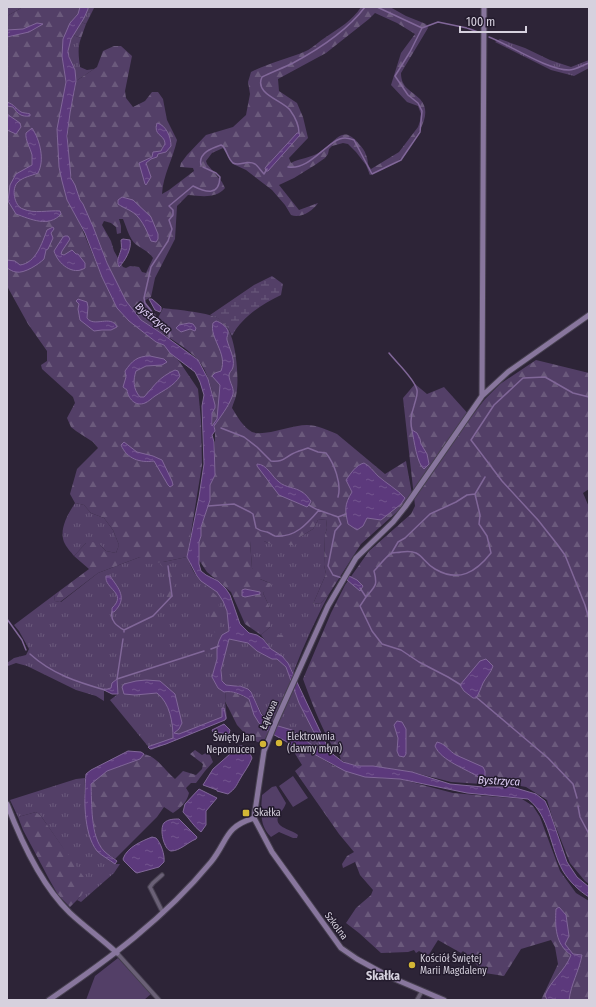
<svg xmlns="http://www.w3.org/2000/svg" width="596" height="1007" font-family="'Fira Sans Condensed',sans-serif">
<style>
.grass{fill:url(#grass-tufts)}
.forest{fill:url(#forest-firs);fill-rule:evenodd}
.wetland{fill:url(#wetland-marsh)}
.green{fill:#533f67}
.water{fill:url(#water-ripples);stroke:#816799;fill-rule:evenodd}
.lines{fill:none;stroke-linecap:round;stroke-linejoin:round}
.stream{stroke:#816799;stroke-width:1.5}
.street-casing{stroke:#474050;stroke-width:5.5}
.secondary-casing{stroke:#474050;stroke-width:7}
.street{stroke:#6a6076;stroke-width:3.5}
.secondary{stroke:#88769d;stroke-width:5}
.poi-dot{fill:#d3b635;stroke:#231b2d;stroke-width:1.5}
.labels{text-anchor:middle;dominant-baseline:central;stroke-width:3;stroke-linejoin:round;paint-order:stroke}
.street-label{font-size:10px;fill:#d6d1de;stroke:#231b2d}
.poi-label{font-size:10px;fill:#d6d1de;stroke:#231b2d;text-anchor:start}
.water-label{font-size:11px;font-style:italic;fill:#e0cef6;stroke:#231b2d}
.quarter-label{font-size:12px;font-weight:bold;fill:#d6d1de;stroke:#231b2d}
</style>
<defs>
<pattern id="grass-tufts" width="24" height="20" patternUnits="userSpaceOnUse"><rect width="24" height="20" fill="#533f67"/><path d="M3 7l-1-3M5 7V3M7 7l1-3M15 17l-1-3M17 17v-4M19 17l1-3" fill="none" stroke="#6b5a7c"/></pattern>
<pattern id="forest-firs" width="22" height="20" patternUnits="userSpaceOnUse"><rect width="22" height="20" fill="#533f67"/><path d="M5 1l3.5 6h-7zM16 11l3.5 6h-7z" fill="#6b5a7c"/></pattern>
<pattern id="wetland-marsh" width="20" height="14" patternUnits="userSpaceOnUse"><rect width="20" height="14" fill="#533f67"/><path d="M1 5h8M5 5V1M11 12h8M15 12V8" fill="none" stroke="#6b5a7c"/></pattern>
<pattern id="water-ripples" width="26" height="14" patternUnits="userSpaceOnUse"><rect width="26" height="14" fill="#5c397c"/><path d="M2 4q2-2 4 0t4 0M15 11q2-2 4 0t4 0" fill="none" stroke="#73558e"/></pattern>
</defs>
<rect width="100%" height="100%" fill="#2d2437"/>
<path class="grass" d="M7,7h16l-16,9z
M88,7l6,1 -8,16 -5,-2z
M73,35l8,3c-4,10 -2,20 -1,29l7,3 7,-1 -18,12c-2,-19 -14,-28 -3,-46z
M500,39l25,9 25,12 21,7 18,-7v8l-15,8 -23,-6 -56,-28z
M75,503l9,2 7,8 13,5 9,12 6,15 -3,8 -10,-2 -6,-6 -14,-2 -12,13c-3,-4 -8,-9 -10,-14 -5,-13 4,-28 11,-39z
M326,519l1,9 -2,7 -1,30 2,9 -13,30 8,-1 8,-9c-13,25 -25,50 -35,77v3l-8,-14 -15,-11 -10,-14 9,-8v-19l-7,-15 7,-10 -10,-4 -8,-11 -2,-27h14l6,3 30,-7 13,-8 5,-9z
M140,557l23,5 24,-5c4,9 7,19 15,24 5,4 11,6 16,11 9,11 11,25 11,39l-4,3 -8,14v11l-5,18 6,11 8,3 -1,10 2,18 -76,31 -41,-50 8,-6 -7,-6 -7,1v12l-8,-5 -20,-6 -49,-24 -11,-3 -8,3 -1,-3 7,-5 12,-3 3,-6 -10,-18 -5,-6 40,-30 1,6 6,1 37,-29z
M229,639l20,4 8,8 15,8h5l9,8 13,36 23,45v2l-2,1 -23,-18 -26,-9 -9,-10 -11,-22 -3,-3 -10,-4 -2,1c-3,0 -7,0 -10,-1 -11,-8 1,-36 3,-46z
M85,778l-1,15 3,28 28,43h5l-6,9 -33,29 -4,-2 4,-4 -18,-48 -22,-32 -5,-4 -18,5 -8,-17 66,-21z"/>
<path class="forest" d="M23,7h57l-2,7 -8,9 -8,33 4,26 -2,14 -5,71 8,33 13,24 22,53 15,31 12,13 27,21 8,3 15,16 19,28 3,31 1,45 -15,92 -24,5c9,9 16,29 7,39l-5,-1 -1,-10 5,-5 -1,-12 -8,-9 2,-2 -15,2 -7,-7 -42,16 -38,29 -5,-1 -1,-6 35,-26 -15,-13 12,-13 7,-1 7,3 6,6 10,2 3,-8 -6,-15 -9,-12 -13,-5 -7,-8 -9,-2 -5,-9 7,-25 21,-21 -5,-6 -17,-11 -5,-4 -4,-9 8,-15 -2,-6 -31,-28 -1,-4 6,-4v-10l-19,-27 -21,-38v-270z
M361,7h29l16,9 20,8 2,4 -27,45c0,15 10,17 19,26 13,14 -1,33 -9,45 -2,4 -5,10 -8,13 -7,6 -24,14 -33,18l-4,-10 -10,-13 -8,-8 -5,-1 -11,3 -3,3 -1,5 -3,4 -10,7 -21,13 -1,-6 1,6 -15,7 20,25 19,-7c-5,8 -18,16 -27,12l-6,-10 -13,-15 -26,-20 -13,-6 -10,-16 -11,5 -6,8 1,3 15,18 3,6c-9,11 -24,8 -37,7l-11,11 -2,33 -20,39 -4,19 -7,4 3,5 11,12 5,-10c14,2 47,4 58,12 15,9 19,60 15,76 -1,4 -3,8 -4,12 5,8 11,19 20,24 12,5 40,-7 55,-7 9,0 21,5 30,9l48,40 21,-13 6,33 -13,16 -38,34 -32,50 -8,9 -8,1 13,-30 -2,-9 1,-30 2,-7 -1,-9 -8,1 -5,9 -13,8 -5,8h-18l-7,-1 -6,-3h-14l2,27 9,5 -1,6 12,5 -9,9 7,15v19l-9,8 -16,-11 -14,-32 -24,-20 -8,-12v-18l2,-6v-9l7,-21 2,-21 5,-10v-48l-2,-2 -1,-12 3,-5c-2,-15 -7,-37 -17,-48 -8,-10 -33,-25 -44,-32 -4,-3 -9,-5 -13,-8 -24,-19 -35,-64 -47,-91 -9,-22 -22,-41 -25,-64 -1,-18 -2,-34 1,-52 2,-11 5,-21 6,-32l21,-14 6,-16 11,-5h7l11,10 -7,35 1,7 7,9 12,-6 7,-9h6l5,7 4,21 10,20c-4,19 -14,35 -15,54l7,-4 25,-19 -1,-3 -13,-1 1,-4 6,-8 19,-20 27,-8 13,-12 4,-21 -2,-12 3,-10c17,-9 37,-13 55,-21 7,-3 13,-10 20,-14 13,-9 26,-16 35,-30zM375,13l22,10 18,11 -14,19 -10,32 16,17 11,4 3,8 -1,7 -2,6 -19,25 -28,17c-5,-6 -2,-8 -5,-14 -1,-4 -4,-8 -7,-11 -17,-21 -23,-2 -39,8 -9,6 -20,6 -29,11l-2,-5 19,-20 -5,-21 -6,-14 -18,-12 -1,-12 48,-26 43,-34zM119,219h4c3,7 5,15 9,21 4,7 15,9 21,18l-7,15 -4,-1 -3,-5 -9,-1 -4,2 -3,-1 -9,-16 -3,-10 -9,-16 2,-4 7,2 5,4 1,7 4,-1v-7z
M81,22l5,2 -5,14 -8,-3z
M536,360l53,13v116l-6,4 6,14v377l-4,-3 -15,-18 -17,-43 -6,-20 -21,-13 -26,-5 -18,2 -31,-2 -39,-10 -39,-6 -11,1 -15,-4 -6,-3c-2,-10 -7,-10 -11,-18 -11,-20 -19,-41 -27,-63l28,-66 14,-28 24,-34 42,-37 4,-8 -12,-108 12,-14 12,10 17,-7 27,30 14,-18 15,-15z
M205,585l13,12 2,21v13l-5,2 -5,-12 -1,-14 -6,-13z
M285,633l4,6 -3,7 -9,-1 -7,-7c4,-5 7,-3 12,-3z
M226,691l9,2 14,6 1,5 15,25 4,3 -7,12 -13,-6 -12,-13 -12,-24z
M195,750l7,5 4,-2 4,2 3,7 -8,9 -9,12h-5l-5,5 3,5c-2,9 -8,15 -16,20l-9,-6 -7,10 -42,42c-4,-3 -10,-6 -12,-10 -13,-19 -11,-44 -12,-66l16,-12 33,-12 4,-5c14,3 21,17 31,25l8,-8 13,4 6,-6 1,-5 -13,-10z
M298,751l14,2 22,13 44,12 22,1 53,14 69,6 11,7 7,11 20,54 16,22 13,8v99h-48l17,-36 -3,-17 -4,-7 -30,9 -17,27 -19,-3 -22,-22 -2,2 -23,-13 -10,16 -9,-5 -3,2 -2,-3 -6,2 -27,1 -22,-20 -13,-10 10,-15 15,-13 2,-5 -13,-15 -5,-13 -12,6 -1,-4 5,-8 7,-4 -15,-18 -44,-63 7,-6 -8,-13z
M36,812l5,4 47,67 -7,13 -11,11 -12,-12 -9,-16 -26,-49 -5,-13z"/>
<path class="wetland" d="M272,276l11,8 -2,11c-19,9 -39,22 -49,41 -6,-13 -9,-16 -22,-21l44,-30z"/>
<path class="green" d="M293,776l15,22 -15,9 -14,-21z
M276,786l10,17c-2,7 -6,8 -8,14 -4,11 16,13 20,18l-1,3h-4l-14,-6 -8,5c-12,-11 -10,-27 -9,-42l10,-8z
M118,958l33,36 -7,6h-58l9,-24z"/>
<path class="water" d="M80,7h8v2l-4,9 -13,21 -3,12 1,6 6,13 1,11 -6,32 -3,23 4,42 4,7 5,15 3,4 11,25 13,34 19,38 15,19 20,13 37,27 10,19 7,26v3l-3,5v13l5,-7 3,-34 -8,-9 3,-3 6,-2c7,-18 -12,-33 -8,-48l3,-2c4,1 10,5 12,10 1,3 -2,6 -1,9 2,8 8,18 6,27 -1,4 -4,5 -4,8 0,8 7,14 3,22 -4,10 -11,19 -18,29l1,5 -3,4 2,7 1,33 -5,10v15l-9,27v9l-2,6v22l2,7 5,4 12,6 8,8 4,6 10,29 9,9 8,2 6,4 8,10 11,7 6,7 31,66 10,21 5,5 9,7 14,4h16l39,6 38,12 33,3h29l24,7 9,7 4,9 18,52 10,15 12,10v10c-10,-6 -20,-16 -26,-26 -13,-23 -13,-55 -35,-72l-61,-6 -67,-14 -35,-2 -20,-6 -33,-18 -14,-2 -4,1 -7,-10 -18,-10 -10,-9 -5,-8 -5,-16c-7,-4 -17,-9 -25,-7l-6,-4 -6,-11 5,-18v-11l2,-7 3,-6 7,-4 -2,-20 -4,-10 -6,-9 -16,-11 -4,-5 -10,-19 12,-60 5,-33 -2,-58 2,-11 -4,-13 -5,-10 -25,-19 -6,-8 -8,-3 -27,-21 -12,-13 -15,-31 -17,-44 -18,-33 -5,-19 -3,-14 -2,-38 9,-47 -4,-26 1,-17 7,-16 8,-9zM229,639l19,4 9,8 15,8h5l9,8 13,36 23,45v2l-2,1 -28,-21 -21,-6 -10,-10 -10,-22 -3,-3 -8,-3h-5l-9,-1 -4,-4 -1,-11z
M37,23l6,1 -14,8 -22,5v-7l16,-1z
M7,102c8,3 8,6 14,10 2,1 6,1 9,2v2c-9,1 -12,-2 -17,-9l-6,-1z
M7,114l13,9 1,4 -5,7 -9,-4z
M157,123c9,2 14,14 14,23l-5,6 -8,2 -1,3 -6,2 -5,4 5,14 -5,8 -1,-1 -6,-21 13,-6 1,-5 8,-1c1,-3 4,-6 4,-8 -1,-9 -12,-7 -8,-20z
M32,128c8,12 13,32 6,45 -7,3 -15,4 -20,9 -7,6 -4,24 5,27 11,5 26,1 37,2l1,3c-12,14 -31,5 -45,0l-8,-13 2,-16 6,-11 16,-9c0,-3 0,-7 0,-10 -2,-8 -7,-15 -6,-22z
M297,133h2l1,2 -32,36h-2l-1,-3z
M122,197l11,3 18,17 7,17v5l-2,3 -5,-1c-5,-12 -10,-25 -22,-31 -4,-2 -7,-3 -11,-6v-4z
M53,227l1,2 -3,4 2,5 -5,11 -2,1 -2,9c-5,5 -20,15 -28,13 -3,0 -7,-3 -9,-4v-8l8,1 5,4c16,-2 22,-22 27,-35z
M65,236h3l2,3 -8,12 -1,3 3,1 8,-5 4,4h2l7,9v5c-12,8 -27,-4 -31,-17l9,-14z
M123,239l7,1c2,9 -5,21 -11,27 -3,-7 0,-10 2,-17 1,-3 0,-7 0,-10z
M78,299l9,3 1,5 -1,11c7,10 24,-4 30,9l-6,3h-9l-8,1 -14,-11 -2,-11 1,-5 -3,-3z
M149,299h3l9,8v3l-1,2 -5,-2z
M189,323l4,1 3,4 -1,3 -5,-2 -9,3 -5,-4 3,-3z
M150,356l14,3 3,3 -5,3 -16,1 -10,5c-3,9 -3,18 4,26h4c12,-13 14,-19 31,-27l3,1 2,5c-6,10 -16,14 -25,20 -3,2 -7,6 -10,7 -10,4 -17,-5 -18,-13l-4,-3 3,-10 -1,-6c7,-10 12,-15 25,-15z
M412,430l5,3 3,6 1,5 6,10 2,10 -5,5c-7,-5 -10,-29 -12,-39z
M124,442l13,10 16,4 9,4 10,21 1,4 -3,2 -2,-2 -14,-24c-14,2 -27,-2 -33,-16z
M364,463c6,3 9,8 14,13 9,8 19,13 27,22l-4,6 -20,16 -14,-2 -4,8 -6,4 -9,-6c-3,-14 -4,-19 4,-32l-6,-12c5,-7 10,-15 18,-17z
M257,464c10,0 15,13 22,18 7,6 16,5 23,10 4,2 6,6 9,9l-2,4 -2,2 -28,-12 -22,-29z
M106,576h4c9,13 18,22 4,36h-2v-4c16,-15 -8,-19 -6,-32z
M349,576l8,4 6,6 -3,5 -13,-11z
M245,589l15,3v2l-15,3 -3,-1v-6z
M486,659l7,7c-2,7 -7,11 -10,17 -2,5 -4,10 -7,15h-3l-9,-7 -4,-6 20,-24z
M117,679l1,15h-6l-8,-4v-1h3l4,-1 1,-5z
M146,680l14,1 15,13 7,29 -3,6 -5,4 5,1 43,-17v-9h2l2,10 -1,2 -59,24 -16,5 -2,-2 2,-1 23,-8c0,-15 -3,-35 -16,-45l-22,2 -11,-1 -2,-7 2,-3 12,-3z
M397,721l5,1 4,7v25l-2,3 -5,-1 -2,-5 1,-13 -4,-13z
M224,724l6,6 -1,4 -16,-2 -1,-2z
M437,742c9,2 12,9 19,13 9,4 18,8 27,12l2,4v5l-5,2c-13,-9 -39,-17 -45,-32z
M239,746h3l6,3 4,9c-3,8 -8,14 -12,21 -4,7 -4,9 -12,15l-11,-3v-1l-14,-5 10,-16z
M128,751l13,1 3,2 -4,5 -33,12 -16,13c1,18 -1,53 13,67 4,4 9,7 13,10l-2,3c-5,-4 -13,-8 -18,-13 -14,-18 -13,-54 -11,-77l5,-4z
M199,789l18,9 -11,13v14l-5,7c-7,-5 -12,-14 -18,-20l2,-8z
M179,819l18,18 -1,2c-8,3 -16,12 -25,12 -7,-1 -12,-22 -7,-28 4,-4 10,-4 15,-4z
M152,837l4,1c5,5 9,17 8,24l-5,5 -22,6 -2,-1 -11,-11 -1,-2c4,-12 19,-18 29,-22z
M559,907l7,8 3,21 -4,8 8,10 9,1c-3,16 -11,29 -13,45h-22l-2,-5c6,-15 20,-24 26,-40 -16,-11 -16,-29 -15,-46z"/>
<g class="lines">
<path class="stream" d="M377,7l45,21
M489,37c21,8 58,33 80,33 6,0 14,-5 20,-7
M299,133c0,-8 -4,-16 -9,-23 -8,-10 -36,-16 -28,-33 10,-5 21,-9 31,-14 26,-14 54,-32 72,-56
M201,165c-3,-12 11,-17 20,-20l2,1c4,5 5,13 10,17 7,4 14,-4 22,1 3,2 6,7 9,10l3,-5
M288,167c23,4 40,-29 57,-29 3,0 6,1 9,2l18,34 29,-14 19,-28 2,-21 -4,-8 -10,-8 -13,-19 15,-24 12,-24 16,-6 29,6 11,4
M169,338l1,-6 -5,-4 -20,-25 -1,-5 7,-31 17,-26 4,-12 -3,-9 4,-5v-5l-4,-4 24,-20c12,6 26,11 27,-9l-4,-4 -13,-6
M389,353c7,9 26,26 28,37 1,6 -2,11 -3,16 -3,8 -4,16 -2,24
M589,397l-16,-4 -28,-16 -22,1 -29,27 -23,35 31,41 36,39 19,24 8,11 20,50 4,14
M221,428l23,9 13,10 14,14c12,1 12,-2 21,-7 5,-3 11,-4 16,-6l10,4 8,1c8,10 16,31 12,44
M309,505c8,6 20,8 29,12
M208,506l26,-2 16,8 3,2 3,14c4,3 6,3 11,4 3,1 5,3 8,4 20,2 32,-12 44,-26
M391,554l7,-12 7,-4 25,-24 26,-12 11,-7 8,-1
M342,578l-9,-3 -5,-9 7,-35 6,-7 -3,-7 8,-3
M360,588l6,9 -6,9 12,25 10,13 19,6 18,12 29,15 13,8
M366,597c9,-11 12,-11 8,-26 5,-5 12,-15 18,-18 2,-1 6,0 9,-1 22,-3 19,8 34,17 24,14 41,3 56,-16l-4,-17 -8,-12 1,-9 -5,-21 10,-17
M112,612c-2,9 5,14 12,18
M7,619l15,21 4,10
M124,632v-2l29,-14 19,-20 -4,-30
M211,649l8,-3
M30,654c22,20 47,28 75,36
M117,679l6,-40
M117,679l87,-28
M476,697l72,61 25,26 4,14
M578,806l2,11 9,17"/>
<defs>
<path id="street" d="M162,875l-9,8 -3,4 13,26
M117,953l42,47
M417,1000l5,-9"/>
<path id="secondary" d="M482,396l2,-389
M7,804c14,37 34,81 63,109 15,14 32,26 47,40
M49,1000c60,-41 115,-81 162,-138 17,-21 13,-35 43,-44
M444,1000l-54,-23 -33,-18 -16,-11 -69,-96 -18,-34 10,-67 12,-30 52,-115 28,-48 37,-36 12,-15 77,-111 26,-24 81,-57"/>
</defs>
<use href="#street" class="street-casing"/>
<use href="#secondary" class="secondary-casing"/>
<use href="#street" class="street"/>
<use href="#secondary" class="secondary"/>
</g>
<g class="poi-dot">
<circle cx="279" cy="743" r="4"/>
<circle cx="263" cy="744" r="4"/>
<rect x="242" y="809" width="8" height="8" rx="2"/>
<circle cx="412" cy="965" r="4"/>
</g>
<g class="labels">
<g class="street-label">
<text transform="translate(269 715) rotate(-67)">Łąkowa</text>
<text transform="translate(336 926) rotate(53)">Szkolna</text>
</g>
<g class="poi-label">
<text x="287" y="737">Elektrownia<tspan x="287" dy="12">(dawny młyn)</tspan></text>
<text x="255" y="738" text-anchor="end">Święty Jan<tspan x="255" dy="12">Nepomucen</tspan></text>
<text x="254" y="813">Skałka</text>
<text x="420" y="959">Kościół Świętej<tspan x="420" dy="12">Marii Magdaleny</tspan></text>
</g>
<g class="water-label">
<text transform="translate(153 318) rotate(39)">Bystrzyca</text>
<text transform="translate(499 781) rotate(3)">Bystrzyca</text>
</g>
<g class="quarter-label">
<text x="383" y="976">Skałka</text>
</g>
</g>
<rect width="596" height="1007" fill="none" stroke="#d6d1de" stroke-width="16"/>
<path d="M460 26v6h66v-6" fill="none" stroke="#d6d1de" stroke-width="2"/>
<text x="466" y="26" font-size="12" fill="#d6d1de" stroke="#231b2d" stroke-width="3" paint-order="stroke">100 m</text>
</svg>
